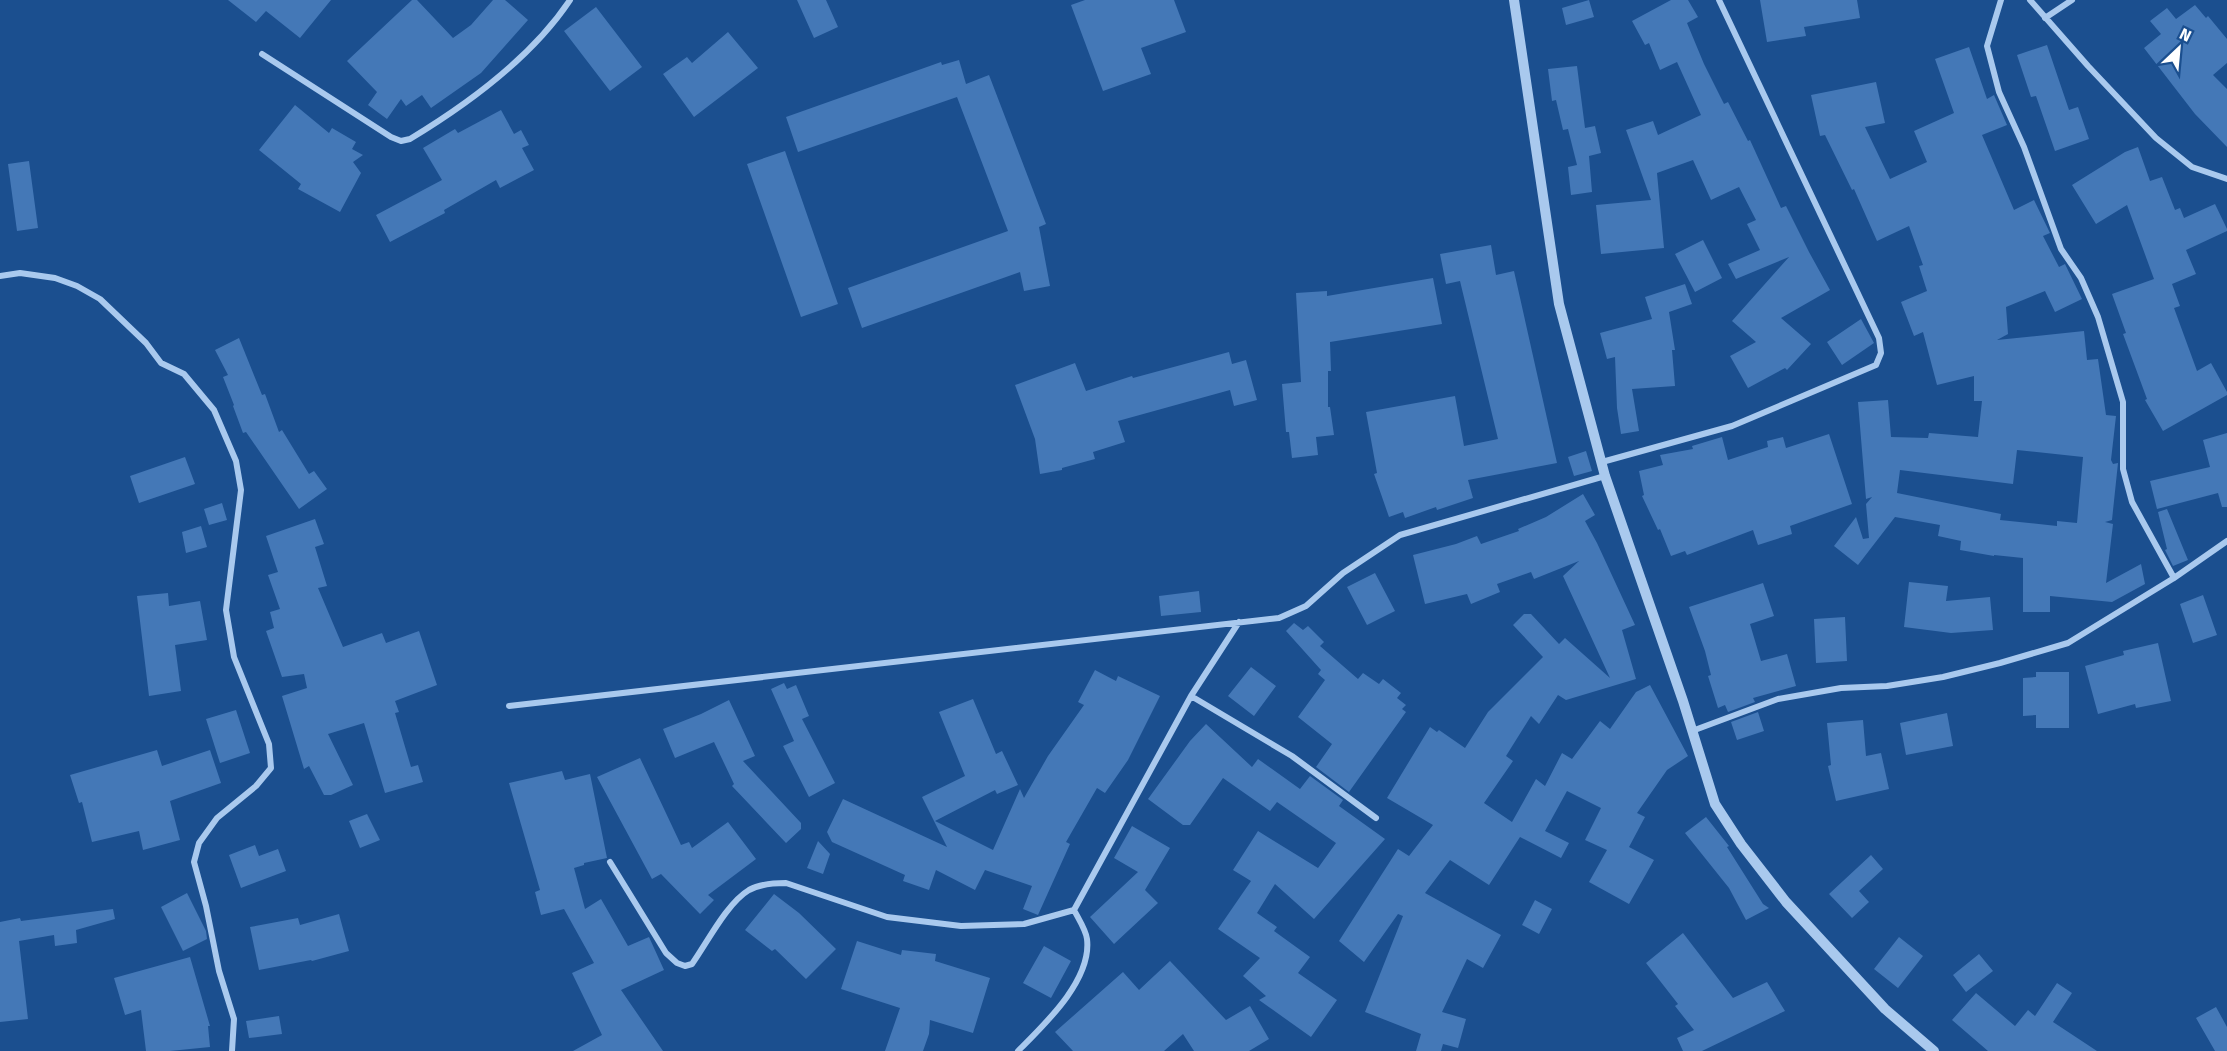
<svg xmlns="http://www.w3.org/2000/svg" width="2227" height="1051" font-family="'Fira Sans',sans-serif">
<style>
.building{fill:#4478b7;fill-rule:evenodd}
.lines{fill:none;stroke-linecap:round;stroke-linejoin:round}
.minor{stroke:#a9c9ee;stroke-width:6}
.tertiary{stroke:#a9c9ee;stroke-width:10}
</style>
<rect width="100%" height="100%" fill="#1b4f8f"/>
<path class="building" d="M228,0h103l-31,38 -34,-27 -10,11z
M412,0h5l36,38 18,-13 22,-25h12l23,20 -47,53 -50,35 -9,-13 -16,11 -5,-7 -14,20 -19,-14 9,-13 -30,-31z
M797,0h29l12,27 -24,11z
M1085,0h89l12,32 -45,16 10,26 -48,17 -32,-86z
M1589,0l5,17 -28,8 -4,-17z
M1671,0h17l10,17 -11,6 17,41 20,40 4,-2 20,39 2,-1 31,68 5,-2 23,46 21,38 -49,28 30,26 -24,26 -2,-2 -37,20 -18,-32 26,-14 -24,-21 57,-64 -53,22 -8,-15 32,-14 -13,-26 9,-4 -17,-33 -28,13 -18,-40 -36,13 7,75 -63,6 -5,-49 55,-5 -25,-70 27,-9 5,14 43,-20 -24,-53 -17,8 -11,-27 -4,2 -13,-24z
M1760,0h97l3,18 -56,9 2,9 -39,6z
M2195,5l11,13 2,-2 19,23v24l-14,12 14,14v58l-32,-33 -51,-66 17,-14 -11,-13 17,-13 9,11z
M596,7l46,60 -32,24 -46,-60z
M728,32l30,36 -64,49 -31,-43 24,-17 5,6z
M2047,45l22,65 9,-3 11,32 -34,12 -19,-55 -5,1 -14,-42z
M1969,47l18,52 7,-4 13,30 -25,10 32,75 20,-10 16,33 -7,3 16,31 6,-3 17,35 -27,13 -10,-21 -39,16 2,27 -11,6 87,-9 3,29 11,-1 8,56 10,1 -5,44 2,4 5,-1 -6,57 -7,2 8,2 -7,59 35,-19 4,20 -33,18 -62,-6v16h-27v-54l-29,-3v1l-34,-6 1,-9 -23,-5 2,-11 -45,-8 -37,48 -24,-19 22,-29 7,22 6,-1 -3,-34 6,-7 -6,2 -8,-97 30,-2 3,37 37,1 1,-5 49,4 4,-36h-8v-25l-37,9 -14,-53 -9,4 -13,-34 26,-11 -8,-25 4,-1 -14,-39 -32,15 -23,-52 -2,1 -27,-55 -5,1 -9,-41 65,-13 9,41 -20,4 25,52 37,-17 -13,-31 40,-18 -19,-54zM2017,450l66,7 -6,66 -20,-2v5l-57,-6 1,-6 -104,-21 3,-23 113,14z
M959,60l7,24 23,-9 57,149 -7,3 11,59 -26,5 -4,-19 -158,56 -14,-40 160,-57 -51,-134 -159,55 -12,-35 155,-55 1,3z
M1577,66l8,62 10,-2 6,27 -12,3 3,36 -21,3 -3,-28 9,-2 -9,-36 -5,1 -7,-30 -4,1 -4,-32z
M295,105l34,28 3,-5 24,14 -4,7 11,6 -10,7 8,11 -21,39 -42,-23 3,-5 -42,-34z
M501,110l13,24 7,-4 8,15 -7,3 12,22 -34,18 -4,-8 -52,30 1,3 -55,29 -14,-27 66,-35 -19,-32 32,-19 3,4z
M2138,147l12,34 12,-4 13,33 5,-2 4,10 31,-14 12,25v2l-41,19 10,24 -24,10 8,22 -6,2 23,63 14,-8 16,29v3l-64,36 -18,-31 2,-1 -24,-65 3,-1 -14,-39 42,-15 -27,-74 -31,19 -24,-39 53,-33z
M785,151l53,153 -37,13 -54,-153z
M29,161l9,67 -21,3 -9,-67z
M1703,240l19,38 -27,14 -20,-38z
M1491,245l5,30 18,-4 43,192 -89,17 5,18 -36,12 -1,-3 -31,11 -2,-6 -14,5 -15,-43 3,-1 -11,-61 89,-16 9,50 34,-7 -38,-158 -14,3 -6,-30z
M1433,278l9,46 -112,18 1,29h-3v36h2l4,28 -18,2 2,18 -26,3 -3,-26h-3l-4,-48 19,-2 -5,-89 31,-2v5z
M1685,284l7,20 -23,8 6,38h-3l3,36 -43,3 7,42 -18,3 -4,-26 -2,-51 -8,2 -7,-26 52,-14 -7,-22z
M1861,319l13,24 -32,22 -15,-23z
M239,338l23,57 3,-1 14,38 3,-2 27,44 5,-3 13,18 -28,20 -53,-77 -3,1 -10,-27 1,-1 -11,-28 5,-2 -13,-25z
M1229,352l3,12 14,-4 11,40 -23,6 -4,-16 -112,31 7,21 -32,10 2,7 -33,9v2l-22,4 -5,-35 -20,-54 60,-22 11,28 46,-15 1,2z
M2227,433v74h-5l-4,-14 -61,16 -7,-28 60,-14 -7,-27z
M1829,434l23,70 -62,22 2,8 -34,11 -5,-15 -66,25 -2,-4 -14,5 -11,-27 -2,1 -16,-34 2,-1 -5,-24 24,-6 -3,-10 33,-6 -1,-3 30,-9 6,23 40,-13 -1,-6 16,-4 3,11z
M1586,451l6,20 -18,5 -6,-19z
M185,457l10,27 -56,19 -9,-27z
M1583,494l12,21 -10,6 12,22 38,82 -13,5 14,49 -70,21 -8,-5 -19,29 -8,-8 -25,40 7,5 -29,42 28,19 24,-43 9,7 17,-33 10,6 28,-38 10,8 26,-37 14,-7 38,71 -21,14 -30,43 8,4 -16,30 25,13 -25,44 -40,-22 18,-32 -22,-10 16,-32 -34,-17 -22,40 24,12 -8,15 -41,-21 -31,48 -39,-25 -25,33 76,42 -18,33 -16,-9 -25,53 24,7 -8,29 -15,-4 -2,7h-25l5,-17 -56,-22 38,-96 -5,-2 -34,48 -25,-21 59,-92 11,7 24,-31 -46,-27 43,-71 7,5 2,-2 26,18 23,-36 55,-55 -30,-32 11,-11h7l28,30 6,-6 45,40 -47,-102 16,-15 -45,18 -3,-7 -34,12 3,8 -29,12 -4,-10 -42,10 -12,-49 43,-11 21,-8 4,8 38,-13 -1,-2 28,-12z
M222,503l5,17 -18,5 -5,-16z
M2167,509l21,51 -15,6 -8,-16 2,-1 -9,-37z
M315,519l9,25 -9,3 12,39 -9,2 25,59 39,-14 4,10 33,-12 18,54 -42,16 4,11 -4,1 16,54 7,-2 5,17 -38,11 -21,-70 -36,11 25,51 -22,10h-7l-15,-29 -5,3 -22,-73 25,-8 -3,-14 -22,3 -16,-46 8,-3 -4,-16 10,-3 -12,-34 10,-3 -12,-36z
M201,526l6,21 -21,6 -4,-21z
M1375,573l20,38 -28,14 -20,-38z
M1909,582l39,4 -2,15 44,-4 3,33 -42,3 -47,-6z
M1763,583l11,33 -24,8 11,37 26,-7 9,32 -43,12 2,4 -27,10 -3,-7 -7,3 -10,-32 3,-1 -6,-24 -16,-44z
M1199,591l2,21 -40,4 -2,-20z
M168,593l1,13 31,-5 7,39 -32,5 6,46 -32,5 -12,-100z
M2203,595l14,40 -24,8 -13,-39z
M1845,617l2,44 -31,2 -2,-44z
M1294,623l9,7 5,-4 16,16 -4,4 38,33 5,-6 16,11 4,-5 18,14 -4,5 9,7 -4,4 4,3 -57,80 -33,-25 16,-23 -34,-27 27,-37 -7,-6 3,-4 -35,-39z
M2158,643l13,58 -35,7 -1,-4 -37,10 -13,-48 39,-11 -1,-4z
M1251,667l25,19 -22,30 -26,-20z
M1095,670l21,11 2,-5 42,20 -32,64 -23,33 -8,-5 -31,54 4,2 -32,71 -15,-6 9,-23 -47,-16 -10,20 -39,-20 -7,20 -26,-9 2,-6 -73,-33 -5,-10 16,-33 104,48 -25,-50 43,-21 -26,-64 34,-13 23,55 6,-3 16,34 -21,9 -2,-4 -60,31 58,29 27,-61 4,9 24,-42 36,-51 -6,-3z
M2036,672h33v56h-33v-13l-13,1v-38l13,-1z
M784,683l3,6 9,-4 13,31 -7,3 33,64 -26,14 -26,-51 11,-5 -23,-52z
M729,700l26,56 -12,5 58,62v6l-15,14 -54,-57 2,-2 -20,-42 -39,16 -12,-29 38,-15z
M236,710l14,43 -30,10 -14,-44z
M1758,712l6,19 -27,9 -6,-18z
M1947,713l6,33 -47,9 -6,-32z
M1863,720l3,36 15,-3 8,36 -53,12 -8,-35 3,-1 -4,-42z
M1206,724l46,43 6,-8 42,30 10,-13 33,24 -4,6 46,33 -71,80 -39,-35 -18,29 20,14 -3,4 36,26 -12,16 39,27 -26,37 -52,-37 7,-4 -23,-20 17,-18 -42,-29 33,-48 -18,-11 25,-39 60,37 18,-25 -59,-41 -7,9 -47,-33 -33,47h-7l-35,-26 42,-58z
M157,750l5,16 48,-16 11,33 -51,18 10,39 -37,10 -4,-19 -47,11 -10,-40 -3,1 -9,-28z
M640,758l41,87 8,-3 3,6 36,-26 28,37 -48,36 6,5 -14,14 -39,-40 -9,5 -55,-102z
M562,771l3,9 25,-6 17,84 -23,5v2l-10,3 11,41 16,-10 27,47 21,-9 15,33 -43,20 42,61h-90l29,-16 -30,-62 22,-10 -30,-54 -23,6 -6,-23 5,-2 -31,-107z
M367,814l13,26 -20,8 -11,-27z
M1706,817l23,29 -2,1 36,57 6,4 -23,12 -17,-32 -44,-55z
M1132,826l38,22 -25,42 13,13 -44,41 -24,-27 48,-45 -24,-14z
M818,841l12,13 -7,20 -16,-6z
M255,845l4,11 19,-7 8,22 -45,17 -12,-33z
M1871,855l12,14 -24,22 10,11 -17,16 -23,-24z
M187,893l19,38 1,8 -24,12 -22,-44z
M774,894l25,19 37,36 -30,30 -31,-30 -3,2 -27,-21z
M1535,900l17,9 -13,25 -17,-9z
M113,909l2,10 -39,11 1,13 -22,3 -1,-11 -35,6 9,78 -28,3v-100l20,-4 1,3z
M339,914l10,37 -37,10 -1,-1 -52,10 -9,-43 48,-9 2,7z
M1683,933l50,65 34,-16 18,29 -83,40h-19l-6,-13 17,-8 -19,-24 3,-2 -32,-41z
M1899,937l24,19 -25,32 -24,-19z
M857,941l44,14 1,-5 34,4 -1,7 55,17 -17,55 -43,-13 -1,14 -6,17h-38l15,-43 -59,-19z
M1044,946l27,15 -20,37 -28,-15z
M1979,954l14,17 -27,21 -13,-17z
M190,957l20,69h-2l2,21 -40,4h-24l-5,-41 -16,5 -11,-37z
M1170,961l56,59 24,-14 19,33 -20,12h-55l-11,-17 -19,17h-91l-18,-19 68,-60 16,18z
M2057,983l15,10 -19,29 44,29h-109l-36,-31 24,-27 39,33 13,-16 7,6z
M2216,1007l11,20v24h-12l-19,-33z
M279,1016l3,18 -33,4 -3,-17z"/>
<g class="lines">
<path class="minor" d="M2001,0l-14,46 12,46 25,55 37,102 20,29 17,39 25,85v67l9,33 42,76
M2030,0l58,66 68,72 36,29 35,12
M2045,18l27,-18
M262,54l129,83 10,4 9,-2c58,-35 122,-82 160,-139
M0,276l20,-3 35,5 22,8 23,13 46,44 15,20 23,11 30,36 22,51 5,29 -15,120 8,47 35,87 2,24 -15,18 -39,32 -18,25 -5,19 12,44 13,65 15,48 -2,32
M1602,462l130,-36 144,-61 5,-12 -2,-15 -160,-338
M1191,696l101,60 84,62
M509,706l770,-88 27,-12 37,-33 57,-38 205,-59
M1692,731l86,-32 63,-11 46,-2 56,-9 57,-14 68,-20 106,-65 53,-37
M610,862l56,91 11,10 8,3 7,-2c15,-21 35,-61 57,-74 11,-6 24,-7 37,-7l101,34 74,9 63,-2 50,-14 117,-214 48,-74
M1018,1051c27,-27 74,-71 69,-112 -1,-9 -9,-21 -13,-29"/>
<path class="tertiary" d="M1514,0l45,304 46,172 78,225 32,103 26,40 45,58 99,107 49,42"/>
</g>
<g transform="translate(2179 48) rotate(26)" stroke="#1b4f8f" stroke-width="4.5" paint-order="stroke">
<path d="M0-4.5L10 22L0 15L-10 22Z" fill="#ffffff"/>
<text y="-9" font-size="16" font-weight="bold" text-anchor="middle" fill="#ffffff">N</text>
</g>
</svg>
